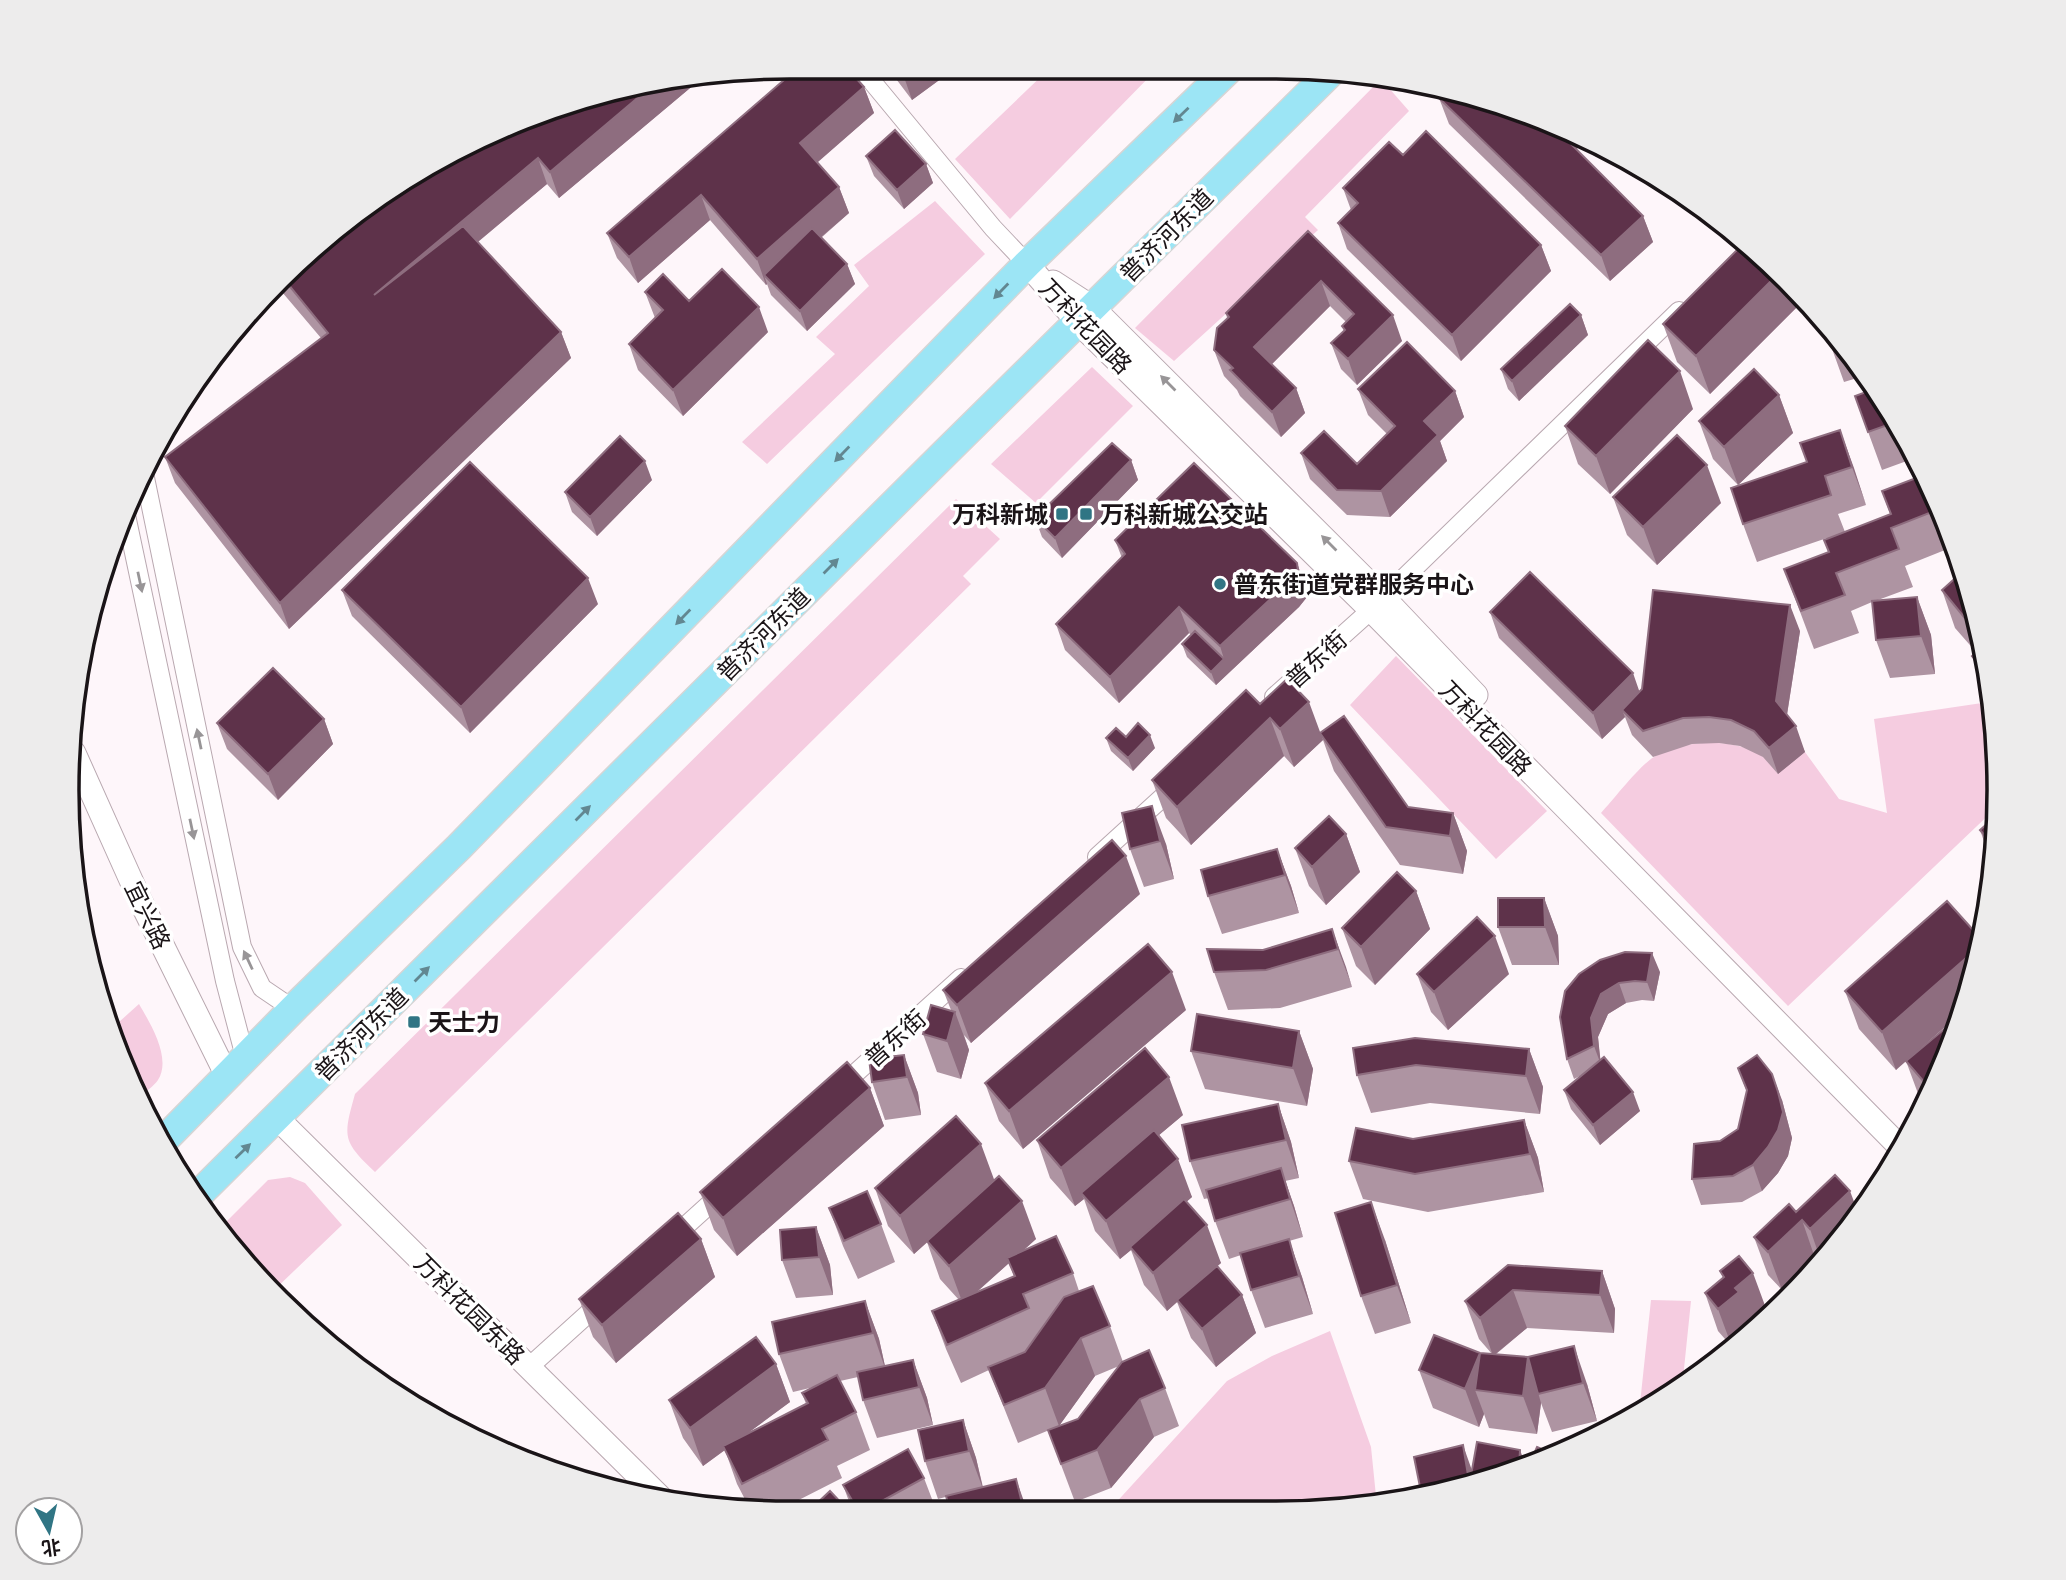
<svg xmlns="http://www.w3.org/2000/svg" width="2066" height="1580" font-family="Quicksand,'Noto Sans SC',sans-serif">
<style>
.green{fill:#f5cce0}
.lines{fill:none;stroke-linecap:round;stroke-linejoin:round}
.minor-casing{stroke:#b9a8b0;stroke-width:20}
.tertiary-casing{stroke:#b9a8b0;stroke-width:25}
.primary-casing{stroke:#d6d5d5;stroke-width:31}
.minor{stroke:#fff;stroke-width:18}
.tertiary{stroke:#fff;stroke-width:23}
.primary{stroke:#9ce5f5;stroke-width:28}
.wall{fill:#ae94a2;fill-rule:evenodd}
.shaded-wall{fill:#8e6d7f}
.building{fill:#5e324a;stroke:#8e6d7f;stroke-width:2}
.oneway{fill:#628791}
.oneway2{fill:#989597}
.poi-dot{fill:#307584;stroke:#fff;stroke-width:2.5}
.labels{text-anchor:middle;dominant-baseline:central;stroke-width:7;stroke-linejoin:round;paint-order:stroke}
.street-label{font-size:24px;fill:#1a1417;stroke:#fff}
.poi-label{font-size:24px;font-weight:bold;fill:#1a1417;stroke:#fff;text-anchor:start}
.rim{fill:none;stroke:#1a1417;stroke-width:3.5}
</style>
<rect width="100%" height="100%" fill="#fef6fa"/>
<path class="green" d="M1051,67l107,1 -148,151 -55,-60z
M1381,79l28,32 -104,106 13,13 -144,131 -39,-33z
M935,201l50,53 -218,210 -25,-22 93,-88 -19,-17 53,-51 -15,-21z
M1092,367l41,39 -97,97 -45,-39z
M956,499l44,40 -37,37 8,8 -596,588c-33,-31 -32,-35 -20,-78z
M1396,656l151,155 -51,48 -146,-154z
M1982,703l10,11 7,76 -1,16 -210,200 -187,-193c13,-14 38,-47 53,-56 27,-18 83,-20 110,0 5,4 10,11 14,16l27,-21 34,47 48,14 -13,-94z
M139,1004c11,19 33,54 19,76 -4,6 -12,11 -17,16l-32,-65z
M290,1177l15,6 37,42 -71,68 -52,-64 49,-49z
M1651,1300l40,1 -9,87 -43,25z
M1330,1331l41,116 6,59 -265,1 115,-126 45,-25z"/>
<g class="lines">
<defs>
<path id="minor" d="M860,67l133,161 34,36
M143,468l99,479 20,41 31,21
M126,515l99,466 20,76
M1274,697l97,-87 308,-299
M1097,857l78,-71
M839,1088l122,-110
M670,1240l52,-47
M529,1367l73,-66"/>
<path id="tertiary" d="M1027,264l51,58 293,288 530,538
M1053,282l40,26 291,290 92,97
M74,753l65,145 88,178
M277,1118l386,382"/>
<path id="primary" d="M163,1141l130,-132 166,-162 568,-583 203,-196
M194,1199l749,-744 390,-385"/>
</defs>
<use href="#minor" class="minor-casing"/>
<use href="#tertiary" class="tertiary-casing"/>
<use href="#primary" class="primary-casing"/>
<use href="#minor" class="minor"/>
<use href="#tertiary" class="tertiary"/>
<use href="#primary" class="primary"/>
</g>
<path class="wall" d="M887,67h70l-45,33z
M702,78l-143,120 -12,-14 -69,58 83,90 10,26 -282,271 -114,-146 -10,-26 156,-119 -39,-46 -4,-9 71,-67 118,-67 135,-58z
M864,87l10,26 -57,49 22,25 10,26 -28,25 26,26 8,20 -48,47 -36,-36 -4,-11 -1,1 -56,-65 -72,63 -21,-25 -10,-25z
M1464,91l117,44 3,8 -8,6 67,67 10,26 -43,39 -161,-157 -10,-26z
M1403,155l138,90 10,26 -90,90 -114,-112 -9,-26 13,-13 -8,-22z
M866,156l60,8 7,19 -29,26 -30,-33z
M1308,231l94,110 -45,44 -16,-16 -10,-26 13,-12 -2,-5 4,-4 -16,-16 -58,58 24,24 9,25 -24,24 -41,-41 -3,-6 -13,-14 -10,-26 13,-32 -1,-5z
M1787,278l11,28 -88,88 -33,-32 -14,-38z
M645,292l44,9 79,31 -85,84 -45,-46 -9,-26 26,-26z
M1581,315l7,20 -69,66 -11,-12 -7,-20z
M1822,321l45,54 -23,7z
M1877,388l38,70 -33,12 -27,-74z
M1358,389l97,2 9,26 -24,24 7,20 -57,56 -43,-2 -37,-36 -9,-26 56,11 30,-30 -19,-19z
M1779,395l14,38 -55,52 -25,-26 -14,-38z
M1693,409l-83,85 -32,-30 -13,-38z
M1840,430l26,75 -28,9 7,18 45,-18 -8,-23 42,-16 20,38 11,33 -50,20 8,21 -35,13 39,-3 14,38 4,39 -45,4 -14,-38 -4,-38 -21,9 8,22 -45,16 -30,-80 44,-17 -1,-14 -70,24 -14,-38z
M1131,460l7,20 -76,78 -20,-21 -7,-19z
M652,480l-55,56 -25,-24 -7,-20z
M1613,497l108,6 -64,62 -30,-30z
M1115,540l182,23 9,26 1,8 -8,10 -83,78 -29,-28 -5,-13 9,-9 -2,-2 -70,70 -54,-53 -9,-26 66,-66z
M1962,572l24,76 5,52 -5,-6 -14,-38 4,-4 -21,-24 -13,-38z
M342,590l256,14 -128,129 -118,-117z
M1490,612l150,80 160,-61 -13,84 18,37 -27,22 -15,-17 -23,-11 -21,-3 -27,1 -39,13 -21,-22 -7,-18 -23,22 -103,-101z
M1260,704l60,29 88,74 45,6 14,38 -4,23 -63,-9 -66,-94 -11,-31 -29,27 -10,-11 -93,89 -25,-27 -14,-38z
M324,719l9,25 -55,56 -51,-51 -10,-26z
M1126,737l29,11 -22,23 -22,-20 -5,-13z
M1122,813l44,31 8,35 -30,8 -14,-38z
M1997,815l-5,49 -12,-34z
M1346,834l14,38 -34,33 -17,-19 -14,-38z
M1277,849l14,37 8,27 -77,21 -14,-38z
M1416,891l14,38 -55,56 -19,-19 -14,-38z
M1140,894l-169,149 -7,-8 5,15 -8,29 -24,-7 -14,-38 28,-24 -8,-20z
M1544,898l14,38 1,29h-47l-14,-38z
M1332,929l20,58 -72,21 -52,2 -14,-38 49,-22z
M1983,941l-87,129 -37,-41 -14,-38z
M1660,972l-6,29 -12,-1 -16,3 -18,11 -10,23 2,23 40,51 -40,34 -29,-36 -7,-19 18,-15 -8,4 -7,-20 12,-85z
M1417,974h92l-61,56 -17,-18z
M1186,1010l-163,139 -24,-28 -14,-38z
M1299,1031l14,38 -6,37 -102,-17 -14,-38z
M1353,1048l176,1 14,38 -3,27 -110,-11 -59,10 -14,-38z
M904,1055l14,38 3,22 -36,5 -13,-38z
M1906,1061l39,6 -20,37 -5,-5z
M1738,1068l44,32 10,38 -4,18 -10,17 -16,18 -20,11 -41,3 -9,-26 28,-38 18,-12 9,-37z
M870,1088l14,38 -147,130 -23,-26 -14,-38z
M1278,1104l13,38 8,36 -14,3 9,25 9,31 -14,4 13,36 11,37 -48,14 -14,-38 -10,-35 -12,4 -14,-38 -6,-23 -5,1 -14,-38z
M1183,1115l-25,21 34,61 -6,5 35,61 -4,3 25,29 14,38 -40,34 -25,-29 -14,-36 -10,9 -23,-26 -13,-35 -11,9 -25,-28 -11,-32 -9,7 -25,-28 -13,-38z
M1524,1120l14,38 6,34 -116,20 -65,-13 -14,-38 64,-22z
M994,1181l42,58 -13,12 50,22 6,18 31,35 13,36 42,26 14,38 -25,11 -43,51 -36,14 -27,-72 30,-11 41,-53 -24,10 -36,50 -41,17 -29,-73 -28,13 -15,-34 -14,-38 27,-11 -19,-21 -13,-37 -13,12 -26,-28 -13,-38zM1009,1263l5,13 -37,16z
M829,1208l52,16 14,38 -37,17 -15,-33z
M1796,1212l63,3 -39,48 -5,-5 -33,32 -14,-15 -14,-38z
M816,1227l14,38 3,30 -37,3 -14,-38z
M701,1239l14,38 -99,86 -23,-26 -14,-38z
M1385,1240l26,83 -36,11 -14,-38z
M1508,1265l94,6 13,38 -1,24 -87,-5 -32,27 92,29 10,37 -45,11 -11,-29 -4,31 -48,-6 -5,-14 -5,13 -46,-19 -14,-38 61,-17 12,1 -13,-15 -14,-38z
M1720,1271l47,40 -16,14 -19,22 -14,-16 -13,-38 18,-15z
M865,1301l14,38 6,27 28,-6 14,38 6,27 -56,13 -14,-38 -5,-23 -18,4 16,31 14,38 -33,16 5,12 -57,29h-36l-12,-23 -12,-34 -22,16 -20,-28 -14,-38 107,-36 14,38 -46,34 62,-32 -4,-11 12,-6 -21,5 -14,-38z
M963,1420l13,38 7,29 -45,12 -13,-38z
M924,1478l11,29h-84l-8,-22z"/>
<path class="shaded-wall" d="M913,67h44l-45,33 -9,-26z
M702,78l-143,120 -9,-26 104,-88z
M864,87l10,26 -64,56 -10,-26z
M1561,128l20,7 3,8 -17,14 -9,-26z
M538,158l9,26 -164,137 -9,-26z
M926,164l7,19 -29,26 -7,-19z
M839,187l10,26 -79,68 -6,-6 3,9 -1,1 -9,-26z
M701,195l9,25 -72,63 -9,-26z
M1643,216l10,26 -43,39 -9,-26z
M1541,245l10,26 -90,90 -9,-26z
M847,264l8,20 -48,47 -7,-20z
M1780,272l9,8 9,26 -88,88 -14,-38z
M1321,281l9,25 -66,66 -10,-25z
M759,307l9,25 -85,84 -10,-26z
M1393,315l9,26 -45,44 -9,-26z
M1581,315l7,20 -69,66 -7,-20z
M561,332l10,26 -282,271 -9,-26z
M1680,371l13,38 -83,85 -14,-38z
M1296,388l9,25 -24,24 -9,-25z
M1455,391l9,26 -24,24 7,20 -57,56 -9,-26 43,-70z
M1779,395l14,38 -55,52 -14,-38z
M1840,430l14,38 12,37 -14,-38z
M1131,460l7,20 -76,78 -7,-20z
M645,461l7,19 -55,56 -7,-19z
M1707,465l14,38 -64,62 -14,-38z
M1297,563l9,26 1,8 -8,10 -83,78 -5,-13 13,-13 -4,-13z
M588,578l10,26 -128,129 -9,-26z
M1917,597l14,38 4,39 -14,-38z
M1790,605l10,26 -15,96 -9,-26z
M1179,607l10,26 -70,70 -9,-26z
M1973,609l12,39 -7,7 -14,-38z
M1633,673l9,26 -20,11 3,7 -23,22 -9,-26z
M1309,702l14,38 -29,27 -14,-38z
M1270,718l14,38 -93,89 -14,-38z
M324,719l9,25 -55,56 -10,-26z
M1796,726l9,26 -27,22 -9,-26z
M1150,735l5,13 -22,23 -5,-13z
M1152,806l14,38 8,35 -14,-38z
M1453,813l14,38 -4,23 -13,-38z
M1346,834l14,38 -34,33 -14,-38z
M1277,849l14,37 8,27 -14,-38z
M1126,856l14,38 -169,149 -14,-38z
M1416,891l14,38 -55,56 -14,-38z
M1544,898l14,38 1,29 -14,-38z
M1332,929l14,38 6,20 -14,-38z
M1495,936l14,38 -61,56 -14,-38z
M1982,944l-21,69 -65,57 -14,-38z
M1652,953l8,19 -6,29 -7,-19z
M1172,972l14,38 -163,139 -14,-38z
M1619,983l7,20 -18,11 -10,23 3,28 -7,-19 -3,-28 10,-24z
M955,1012l14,38 -8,29 -14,-38z
M1299,1031l14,38 -6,37 -14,-38z
M1529,1049l14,38 -3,27 -14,-38z
M904,1055l14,38 3,22 -14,-38z
M1772,1074l10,26 10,38 -4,18 -10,17 -16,18 -9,-26z
M1169,1077l14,38 -98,82 -4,-4 3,6 -9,7 -14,-38z
M870,1088l14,38 -147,130 -14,-38z
M1633,1092l7,19 -40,34 -7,-20z
M1278,1104l13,38 8,36 -13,-38z
M1524,1120l14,38 6,34 -14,-38z
M981,1144l14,38 -81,72 -14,-38z
M1178,1159l14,38 -60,52 -2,-2 1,3 -11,9 -14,-38z
M1281,1168l13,38 9,31 -13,-38z
M1850,1191l9,24 -38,46 -11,-32z
M1022,1201l14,38 -73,65 -14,-38z
M1371,1202l14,38 26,83 -14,-38z
M1802,1220l13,38 -33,32 -14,-38z
M1207,1225l14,38 -54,48 -14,-38z
M816,1227l14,38 3,30 -14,-38z
M701,1239l14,38 -99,86 -14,-38z
M1289,1239l13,38 11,37 -14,-38z
M1602,1271l13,38 -1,24 -14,-38z
M1753,1273l14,38 -16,14 2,5 -21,17 -14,-38 17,-21z
M1513,1290l14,38 -34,28 -13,-38z
M1242,1295l14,38 -40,34 -14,-38z
M865,1301l14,38 7,32 -13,-38z
M1081,1338l14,38 -36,50 -14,-38z
M1574,1346l13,38 10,37 -14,-38z
M1480,1353l-5,37 9,24 -5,13 -14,-38z
M1528,1357l13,46 -4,31 -14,-38z
M913,1360l14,38 6,27 -14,-38z
M776,1364l14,38 -87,64 -13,-38z
M1140,1399l14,38 -43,51 -14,-38z
M963,1420l13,38 7,31 -14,-38z
M1463,1445l12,34 -6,2z
M1520,1450l6,16 -7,1z
M1016,1479l10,28h-3z"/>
<path class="building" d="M799,67h47l18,20 -64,56 39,44 -82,72 -56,-64 -72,62 -22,-24z
M897,67h16l-10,7z
M654,84l-104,88 -12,-14 -164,137 89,-69 98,106 -281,271 -115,-146 163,-124 -45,-55 66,-62 79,-52 38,-16 1,1 4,-3 131,-55z
M1448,89l16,2 97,37 -3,3 85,85 -42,39 -162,-157z
M895,130l31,34 -29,26 -31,-34z
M1426,131l115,114 -89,90 -114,-112 20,-20 -15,-15 46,-46 14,13z
M812,228l35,36 -47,47 -36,-36z
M1308,231l85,84 -45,44 -17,-16 14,-13 -3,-4 12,-12 -33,-33 -67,66 42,41 -24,24 -42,-42 3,-2 -19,-18 3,-22 12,-11 -3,-4z
M1744,243l36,29 -84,84 -33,-32z
M722,269l37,38 -86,83 -44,-46 34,-34 -18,-18 18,-18 26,27z
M1570,304l11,11 -69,66 -11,-12z
M1822,321l17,20 -8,3z
M1648,340l32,31 -84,85 -31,-30z
M1407,342l48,49 -31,30 14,14 -57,56 -44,-1 -36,-37 23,-22 33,33 38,-38 -37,-37z
M1754,369l25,26 -55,52 -25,-26z
M1877,388l19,34 -28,10 -13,-36z
M1840,430l12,37 -27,9 6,19 -88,29 -12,-36 76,-26 -7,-19z
M1677,435l30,30 -64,62 -30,-30z
M620,436l25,25 -55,56 -25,-25z
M1112,443l19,17 -76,78 -20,-20z
M470,462l118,116 -127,129 -119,-117z
M1194,463l103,100 1,8 -8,10 -70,65 -41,-39 -69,70 -54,-53 69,-70 -10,-14z
M1924,475l18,33 -51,20 8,21 -63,24 9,22 -44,16 -17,-42 45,-17 -5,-12 67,-26 -9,-23z
M1530,572l103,101 -40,40 -103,-101z
M1962,572l11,37 -9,8 -22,-27z
M1653,590l137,15 -14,96 20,25 -27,22 -15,-17 -23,-11 -22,-3 -26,1 -40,13 -21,-21 20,-21z
M1917,597l4,39 -45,4 -4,-39z
M1195,631l29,28 -13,13 -29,-28z
M1985,645l1,3 2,27 -16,-19z
M273,668l51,51 -56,55 -51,-51z
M1287,679l22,23 -29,27 -10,-11 -93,89 -25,-27 94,-90 14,14z
M1344,716l64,91 45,6 -3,23 -64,-9 -66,-94z
M1138,723l12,12 -22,23 -22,-20 10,-10 10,9z
M1152,806l8,35 -30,8 -8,-36z
M1997,815l-3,31 -14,-16z
M1329,816l17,18 -34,33 -17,-19z
M1112,840l14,16 -169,149 -14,-15z
M1277,849l8,26 -77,21 -7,-26z
M1397,872l19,19 -55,56 -19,-19z
M1498,898h46l1,29h-47z
M1947,901l36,40 -1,3 -100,88 -37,-41z
M1477,917l18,19 -61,56 -17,-18z
M1332,929l6,20 -72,21 -52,2 -7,-23 56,1z
M1148,944l24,28 -163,139 -24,-28z
M1625,952l27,1 -5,29 -12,-1 -16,2 -18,11 -10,24 3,28 -27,13 -7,-42 5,-26 14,-17 21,-14z
M931,1005l24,7 -8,29 -24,-7z
M1197,1014l102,17 -6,37 -102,-17z
M1960,1016l-15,51 -14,23 -25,-29z
M1415,1038l114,11 -3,27 -110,-11 -59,10 -4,-27z
M1145,1048l24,29 -108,91 -24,-28z
M904,1055l3,22 -35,5 -3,-23z
M1757,1055l15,19 6,18 5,20 -5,18 -10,17 -15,18 -20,11 -41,3 2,-35 26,-3 18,-12 9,-39 -9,-22z
M1604,1057l29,35 -40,33 -29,-35z
M847,1062l23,26 -147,130 -23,-26z
M1278,1104l8,36 -96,21 -8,-36z
M956,1116l25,28 -81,72 -25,-28z
M1524,1120l6,34 -115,20 -66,-13 7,-33 57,11z
M1154,1130l24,29 -72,62 -25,-28z
M1281,1168l9,31 -75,22 -9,-31z
M1835,1175l15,16 -40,38 -8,-9 -34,32 -14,-15 35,-33 7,8z
M999,1176l23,25 -73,65 -22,-25z
M867,1191l14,33 -37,17 -15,-33z
M1184,1199l23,26 -54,48 -23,-26z
M1371,1202l26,83 -36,11 -26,-83z
M678,1213l23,26 -99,86 -23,-26z
M816,1227l3,30 -37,3 -2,-30z
M1056,1236l17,37 -50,21 6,14 -82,37 -15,-34 83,-35 -8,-18z
M1289,1239l10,37 -48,14 -11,-37z
M1739,1256l14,17 -18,15 4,4 -21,17 -13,-16 19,-16 -4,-6z
M1508,1265l94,6 -2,24 -87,-5 -33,28 -15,-17z
M1217,1266l25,29 -40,34 -25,-29z
M1093,1286l17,40 -29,12 -36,50 -41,17 -16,-38 37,-15 39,-55z
M865,1301l8,32 -94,21 -7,-32z
M1434,1335l46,18 48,4 46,-11 9,37 -45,11 -10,-37 -5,39 -48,-6 5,-37 -15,36 -46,-19z
M756,1337l20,27 -86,64 -21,-28z
M1149,1350l16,38 -25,11 -43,51 -36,14 -13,-34 30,-11 44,-57z
M913,1360l6,27 -56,13 -6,-28z
M837,1375l19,37 -34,17 6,11 -86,44 -19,-38 85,-43 -6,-10z
M963,1420l6,31 -44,10 -7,-31z
M1477,1442l43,8 -1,17 -49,14z
M1463,1445l6,36 -34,9 -14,2 -7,-35z
M1537,1447l20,9 -5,3 -23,6z
M908,1449l16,29 -53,29h-15l-13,-22z
M1016,1479l7,28h-74l-3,-11z
M830,1491l15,16h-32z"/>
<defs><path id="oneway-solid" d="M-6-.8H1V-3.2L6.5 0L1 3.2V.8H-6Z" transform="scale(1.75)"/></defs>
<g class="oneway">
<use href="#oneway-solid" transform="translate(1181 115) rotate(136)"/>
<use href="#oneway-solid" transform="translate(1001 291) rotate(134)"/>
<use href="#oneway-solid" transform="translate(842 454) rotate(134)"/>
<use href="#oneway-solid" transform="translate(831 566) rotate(-45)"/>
<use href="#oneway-solid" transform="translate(683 617) rotate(134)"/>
<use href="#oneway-solid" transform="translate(583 813) rotate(-45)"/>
<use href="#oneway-solid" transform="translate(422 974) rotate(-45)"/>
<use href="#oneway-solid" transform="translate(243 1151) rotate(-44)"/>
</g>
<g class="oneway2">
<use href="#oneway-solid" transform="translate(1168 383) rotate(-135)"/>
<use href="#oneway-solid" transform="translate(1329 543) rotate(-135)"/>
<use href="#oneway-solid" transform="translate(140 582) rotate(78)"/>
<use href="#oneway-solid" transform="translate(199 739) rotate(-102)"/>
<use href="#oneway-solid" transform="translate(192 829) rotate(78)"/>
<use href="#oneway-solid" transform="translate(248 960) rotate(-115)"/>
</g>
<g class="poi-dot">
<rect x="1055" y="507" width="14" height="14" rx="3.5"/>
<rect x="1079" y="507" width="14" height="14" rx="3.5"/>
<circle cx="1220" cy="584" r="7"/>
<rect x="407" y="1015" width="14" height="14" rx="3.5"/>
</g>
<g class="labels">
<g class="street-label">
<text transform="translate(1166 235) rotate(-45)">普济河东道</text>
<text transform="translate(1086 326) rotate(46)">万科花园路</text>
<text transform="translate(763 634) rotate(-45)">普济河东道</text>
<text transform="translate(1316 659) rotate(-42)">普东街</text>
<text transform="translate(1486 728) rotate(46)">万科花园路</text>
<text transform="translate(148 915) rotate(64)">宜兴路</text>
<text transform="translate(361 1034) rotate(-45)">普济河东道</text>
<text transform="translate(895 1038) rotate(-42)">普东街</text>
<text transform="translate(470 1309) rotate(45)">万科花园东路</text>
</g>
<g class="poi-label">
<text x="1048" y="514" text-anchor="end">万科新城</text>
<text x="1100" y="514">万科新城公交站</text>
<text x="1234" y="584">普东街道党群服务中心</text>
<text x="428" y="1022">天士力</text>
</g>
</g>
<path d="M0 0H2066V1580H0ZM790 79H1276A711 711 0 0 1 1987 790V790A711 711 0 0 1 1276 1501H790A711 711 0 0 1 79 790V790A711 711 0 0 1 790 79Z" fill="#edecec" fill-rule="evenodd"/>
<path class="rim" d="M790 79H1276A711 711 0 0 1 1987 790V790A711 711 0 0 1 1276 1501H790A711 711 0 0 1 79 790V790A711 711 0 0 1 790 79Z"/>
<g transform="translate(49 1531) rotate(172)"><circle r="33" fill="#ffffff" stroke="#a3a1a2" stroke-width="2"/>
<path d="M0-5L12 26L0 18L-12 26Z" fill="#307584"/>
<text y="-10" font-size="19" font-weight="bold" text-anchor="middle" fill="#1a1417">北</text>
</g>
</svg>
